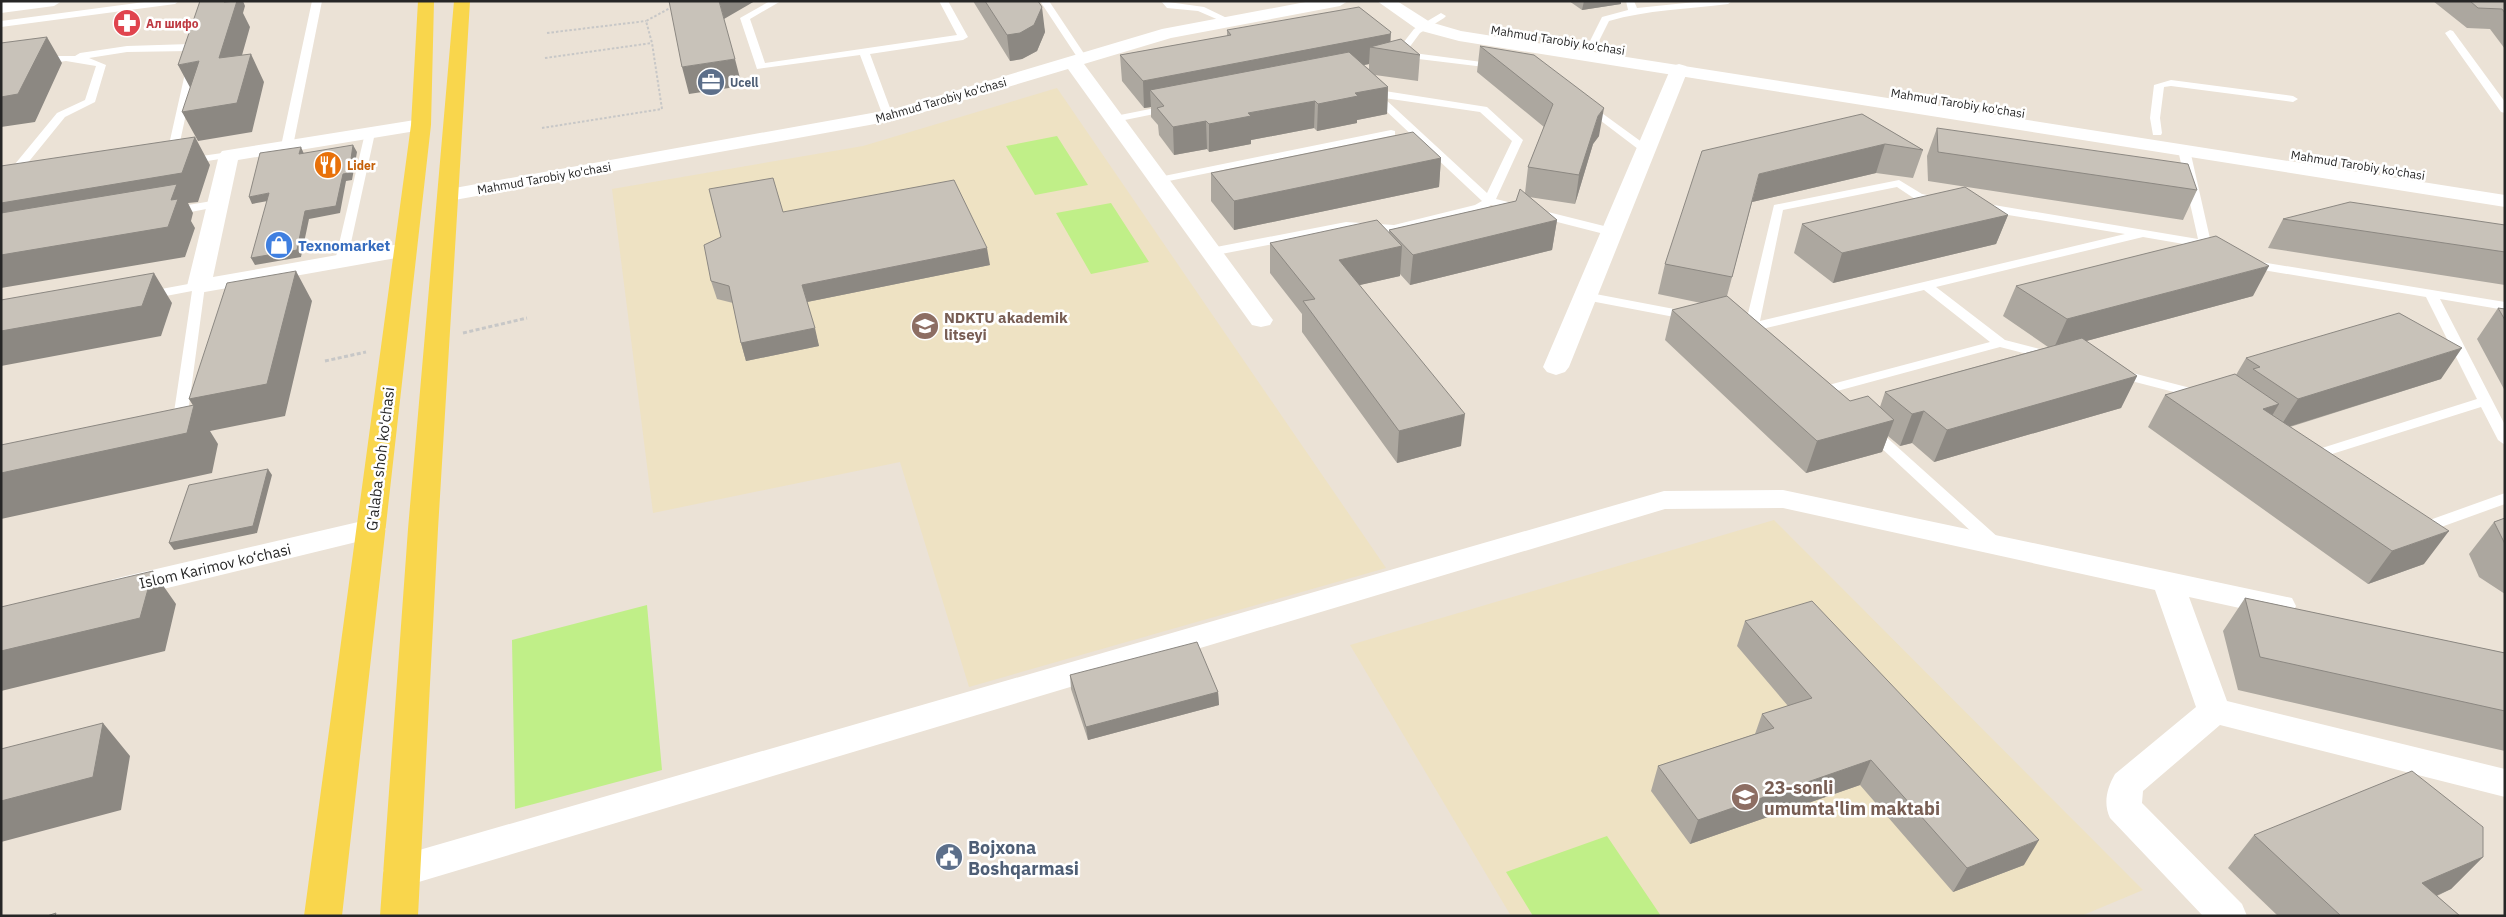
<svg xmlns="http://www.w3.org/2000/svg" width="2506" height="917" font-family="'IBM Plex Sans',sans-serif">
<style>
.education{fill:#eee2c3}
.pitch{fill:#c0ef88}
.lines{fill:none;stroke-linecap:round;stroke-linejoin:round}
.path-far1{stroke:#c7c7c7;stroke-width:2;stroke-dasharray:2.5 2;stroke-linecap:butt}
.path{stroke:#c7c7c7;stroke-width:3;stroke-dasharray:4 2.5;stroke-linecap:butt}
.lane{fill:#fff;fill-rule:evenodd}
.street{fill:#fff;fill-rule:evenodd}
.secondary{fill:#fff;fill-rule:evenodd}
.primary{fill:#f9d64c;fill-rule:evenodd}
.wall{fill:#aca79f;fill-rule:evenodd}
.shaded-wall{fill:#8c8882}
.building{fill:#c8c2b9;stroke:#8c8882}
.labels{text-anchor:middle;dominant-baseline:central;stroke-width:5;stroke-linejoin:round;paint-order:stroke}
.far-health-label{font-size:12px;font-weight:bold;fill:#be3a42;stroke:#fff;text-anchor:start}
.far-street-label{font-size:12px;fill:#262626;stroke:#fff}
.far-service-label{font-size:12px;font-weight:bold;fill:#4e5e75;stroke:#fff;text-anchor:start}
.far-food-label{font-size:12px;font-weight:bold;fill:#c56008;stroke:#fff;text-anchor:start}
.shop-label{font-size:15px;font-weight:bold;fill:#366cbe;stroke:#fff;text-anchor:start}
.education-label{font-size:15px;font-weight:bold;fill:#785e54;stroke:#fff;text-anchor:start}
.street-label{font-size:15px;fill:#262626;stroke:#fff}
.near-education-label{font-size:18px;font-weight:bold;fill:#785e54;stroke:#fff;text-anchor:start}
.near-service-label{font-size:18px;font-weight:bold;fill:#4e5e75;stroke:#fff;text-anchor:start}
</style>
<rect width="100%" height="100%" fill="#ebe2d6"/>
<path class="education" d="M1057,88l329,480 -417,119 -69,-225 -247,51 -41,-324 251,-43z
M1774,520l369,370 -62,26h-570l-161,-271z"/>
<path class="pitch" d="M1057,136l31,49 -53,10 -29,-49z
M1111,203l38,59 -58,12 -35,-61z
M647,605l15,165 -147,39 -3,-169z
M1607,836l54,80h-128l-27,-44z"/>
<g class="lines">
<path class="path-far1" d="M547,33l99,-12
M545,58l107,-15
M542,128l120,-19 -10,-66 -6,-22 26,-14"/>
<path class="path" d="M463,333l64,-15
M325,361l41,-9"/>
<path class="lane" d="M152,1h27l-4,3 -174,23v-6z
M312,1h10l-29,145 -6,3 -6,-3z
M770,1h11l-31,18 15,44 192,-28 -18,-34h9l20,36 -5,3 -93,14 23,62 -5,3 -5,-3 -23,-61 -103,14 -17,-51z
M1040,1h9l38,57 -2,2h-6z
M1161,1l43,6 29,14 -5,3 -30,-13 -31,-3z
M1634,1l3,7 68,-7h27l-4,3c-39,5 -82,6 -119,17l-13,26h-6l-2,-2 14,-28 26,-7 -2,-9z
M1441,13l5,3 -2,2 -24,15 -14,19 91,12 5,3 -1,2 -99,-12 -4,6h-8l-1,-2 25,-32z
M2450,30l3,1 52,71v11l-4,-1 -56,-79z
M190,44l10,6 -24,110 -4,1 -6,-3 24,-107 -63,1 -38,6 17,7 -11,37 -30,15 -60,74 -4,1v-11l56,-68 28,-13 11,-34 -30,-5 -65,9v-6l51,-8h23l5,-3 47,-7z
M2171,80l122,16 5,3 -5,3 -122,-16 -7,1 -4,31 2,15 -1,2h-8l-3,-17 4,-33z
M1372,89l115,18 36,33 -27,59 120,30 2,3 -6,4 -121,-31 -8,6 -89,22 -48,-3 -135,26 -4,-1 -2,-3 2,-3 4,-1 135,-26 48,3 81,-20 7,-4 -114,-107 -1,-2zM1384,98l96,14 32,29 -25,52z
M1588,103l62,45v4h-8l-58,-44 -1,-2z
M1170,105l5,3 -1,2 -59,12 -5,-3 5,-3z
M370,130l5,3 -28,128 -6,4 -6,-4 30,-128z
M1391,130l4,1v4l-236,48 -6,-3 6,-3z
M2184,147l6,3 21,93 5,5 -2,3 -4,1 -9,-5 -58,-10 -207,50 69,53 51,13 2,3 -2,3 -5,1 -51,-13 -174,47 -5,-1 -2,-3 2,-3 169,-45 -66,-52 -162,39 5,5 -7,4 -23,-12 2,-3 7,-1 28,-117 125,-25 23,14 22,4 2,2 -6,4 -25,-5 -18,-12 -114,23 -23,111 365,-87 -147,-24 -2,-3 6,-4 216,36 -20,-89z
M229,152l4,1v4l-45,7 -6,-3 6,-3z
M218,200l6,4 -2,2 -52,10 -6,-4 6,-4z
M2249,260l256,42v8l-65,-11 65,126v20l-7,-5 -17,-33 -168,53h-10l-2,-3 2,-3 174,-55 -51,-102 -181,-30 -2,-3 2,-3z
M199,282l6,4 -18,134 -6,8 -5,2 -7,-5 4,-6 19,-128 -47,9 -6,-4 6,-4z
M1585,292l105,20 7,4 -7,4 -110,-21 -1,-3z
M2117,369l89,23 2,3 -7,4 -89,-23 -2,-3 2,-3z
M1869,424l5,2 126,113 2,4 -2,4h-12l-124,-115 -2,-3 2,-3z
M2505,493v11l-86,31 -6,-1 -2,-4 2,-4z"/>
<path class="street" d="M1311,1h37l-8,5 -169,32 -87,26 189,256 -3,5 -9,2 -9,-2 -184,-256 -171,51 -448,81 -8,-1 -3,-5 3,-5 8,-1 445,-80 268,-80z
M1679,64l7,2 2,4 -119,297 -4,5 -9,3 -9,-3 -4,-5 127,-297 2,-4z
M421,119l7,2 3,4 -3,4 -190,31 -25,117 192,-34 8,2 3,5 -3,5 -214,38 -8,-2 -4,-5 32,-131 3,-4z
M1783,490l509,108 4,8 -4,8 -11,3 -92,-20 38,104 278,68v28l-285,-72 -77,66 -1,12 100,101 5,12h-44l-93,-98c-7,-15 -3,-30 5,-44l81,-67 -41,-117 -372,-82 -118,1 -1263,378 -13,-5 -6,-11 6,-11 13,-5 1262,-364z
M371,519l10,3 5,7 -5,7 -259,63 -11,-3 -4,-8 4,-8 11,-3z"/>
<path class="secondary" d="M14,1h48l-8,5 -53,7v-10z
M1377,1h20l33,21 31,9 1044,164v12l-1046,-166 -41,-11z"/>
<path class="primary" d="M418,1h16l-3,124 -89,791h-38l107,-791z
M454,1h16l-32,528 -20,387h-38l28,-387z"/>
</g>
<path class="wall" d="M973,1h65l7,31 -8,19 -15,8 -12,2z
M1569,1h52v3l-39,6z
M2433,1h72v48l-15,-20 -23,-1z
M1227,30l164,12 29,13 -2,26 -43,-6 13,12 -1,27 -30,6v3l-40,8 -3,-3 -63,12v4l-42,8 -2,-3 -33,6 -15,-20 -1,-10 -7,-8v-10l-7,1 -22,-27 -2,-26 107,-19zM1369,64v5l-5,-4z
M1480,46l119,90 -6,8 -18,60 -46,-7 28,23 -5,30 -142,35 -10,-11v2l-41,9 102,161 -64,17 -95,-131v-18l-32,-41v-30l119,-11v-2l127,-29 9,-8 3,-26 16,-40 -67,-55z
M1862,114l61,36 -10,28 -37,-5 -124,29 -25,94 123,105 30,6 5,-15 163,-45 -45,-31 13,-30 237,10 -167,45 51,35 -16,32 -187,54 -22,-19 -12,3 -12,-10 -6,16 -76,21 -141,-133 7,-30 29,-7 -43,-9 7,-30z
M1937,128l260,62 -14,30 -255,-39 -1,-25z
M1441,158l-2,29 -205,43 -23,-29v-28z
M783,212l207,53 -183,37 12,44 -73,15 -5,-18 -8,-40 -16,-4 -6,-18z
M2008,215l-12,29 -163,39 -39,-30 8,-29z
M2283,219l222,6v60l-237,-37z
M2498,308l7,1v82l-28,-52z
M2246,358l195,21 -151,48 134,137 -56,20 -220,-157 17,-32 71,-20z
M2505,518v76l-26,-17 -10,-23 25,-32z
M2245,598l260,55v98l-267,-61 -15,-59z
M1745,621l279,244 -71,27 -93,-107 -170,59 -39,-53 7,-25 97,-32 7,-20 26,-8 -51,-60z
M1070,675l148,17 1,13 -131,35 -17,-51z
M2254,835l229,22 -32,32 -14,7 23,20h-182l-50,-48z"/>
<path class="shaded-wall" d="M224,1h19l2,5 -2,7 7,14 -17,60 -14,-29z
M719,1h36l-31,18z
M1584,1h37v3l-39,6z
M1042,7l3,25 -8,19 -15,8 -12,2 -3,-26z
M1391,32l-1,18 -20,-3 -1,17 -206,41 -13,-15 1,17 -7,1 -1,-27z
M47,37l15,26 -27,59 -34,5v-30z
M251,54l13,28 -12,50 -54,9 -16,-29z
M735,59l7,27 -53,8 -7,-27z
M199,61l-6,32 -15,-28z
M1388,87l-1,27 -30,6v3l-40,8 1,-27 37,-11z
M1315,101l-1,27 -63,12v4l-42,8v-28l39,-11z
M1604,108l-5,28 -6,8 -18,60 4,-29 19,-59z
M1206,121l1,28 -33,6 -1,-28z
M195,137l15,28 -12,37 -10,1 5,10 -2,8 4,7 -10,29 -184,31v-85z
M1885,144l-9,29 -124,29 7,-28z
M353,145l4,7 -5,28 -6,1 -6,32 -31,6 -8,38 -46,8 -4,-7 54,-47 38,-37z
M301,147l3,7h-5z
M1441,158l-2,29 -205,43v-29z
M269,193l4,7 -21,4 -3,-7z
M2008,215l-12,29 -163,39 9,-30z
M1557,220l-5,30 -142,35 3,-30z
M1402,246l-2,30 -62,14 1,-30z
M987,248l3,17 -183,37 -5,-17z
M2269,266l-16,30 -200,54 14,-31z
M296,271l16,30 -27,115 -75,15 8,13 -6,29 -211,46v-46l193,-66 -5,-8z
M154,273l18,30 -11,33 -160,30v-35z
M815,328l4,18 -73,15 -5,-18z
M2462,348l-21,31 -163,51 20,-31z
M2137,376l-16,32 -187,54 13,-32z
M2279,404l-19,32 3,-27z
M1924,411l-12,32 -12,3 12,-32z
M1465,414l-4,32 -64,17 2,-32z
M1894,420l-12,32 -76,21 11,-32z
M268,469l4,6 -15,58 -83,17 -5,-7z
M2449,531l-25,33 -56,20 24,-33z
M153,571l23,33 -11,47 -164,40v-40z
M1218,692l1,13 -131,35 -2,-13z
M103,723l27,33 -9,54 -120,32v-41z
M1871,760l-11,25 -170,59 8,-24z
M2039,840l-15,25 -71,27 14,-24z
M2483,857l-32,32 -60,27 31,-33z"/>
<path class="building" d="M200,1h24v1l13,-1 -18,57 32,-4 -14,49 -55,9 17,-51 -21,4z
M669,1h50l16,58 -53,8z
M985,1h53l4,6 -8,18 -14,8 -13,2z
M2470,1h35v12l-3,-4 -24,-1z
M1359,7l32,25 -1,2 -247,47 -23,-26 111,-20 -4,-5z
M47,37l-29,57 -17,3v-54z
M1401,39l19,16 -50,-8z
M1480,46l54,9 70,53 -6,8 -19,59 -51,-8 25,-63z
M1349,52l39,35 -33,6 3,3 -40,8 -3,-3 -67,12 3,3 -42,8 -3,-3 -33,6 -16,-19 7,-2 -14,-16z
M1862,114l61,36 -38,-6 -126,30 -27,103 -67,-13 37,-113z
M1937,128l251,36 9,26 -259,-38z
M1413,132l28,26 -207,43 -23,-28z
M195,137l-13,36 -181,30v-37z
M353,145l-4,28 -6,1 -7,32 -31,5 -8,39 -46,8 18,-65 -20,4 11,-44 41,-6 -2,7z
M773,178l10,34 171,-32 33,68 -185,37 13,43 -74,15 -12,-57 -18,-5 -7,-36 17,-8 -12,-48z
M177,184l-6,16 7,-1 -10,28 -167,28v-42z
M1965,187l43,28 -166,38 -40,-29z
M1520,189l37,31 -144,35 -24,-25 127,-29z
M2350,202l155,23v27l-222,-33z
M1377,220l25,26 -63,14 126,154 -66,17 -96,-130 12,-2 -45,-56z
M2216,236l53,30 -202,53 -51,-33z
M296,271l-29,113 -78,15 38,-116z
M154,273l-12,33 -141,25v-31z
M1727,296l123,105 18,-5 26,24 -77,21 -145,-131z
M2498,308l7,1v11z
M2399,313l63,35 -164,51 -45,-30 7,-2 -14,-9z
M2082,338l55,38 -190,54 -23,-19 -12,3 -27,-22z
M2235,374l44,30 -16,5 186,122 -57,20 -227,-156z
M194,405l-7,28 -186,40v-28z
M268,469l-15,57 -84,17 20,-58z
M2505,518v26l-11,-22z
M153,571l-13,47 -139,33v-44z
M2245,598l260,55v58l-245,-54z
M1812,601l227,239 -72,28 -96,-108 -173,60 -40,-54 116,-38 -12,-14 50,-16 -67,-77z
M1197,642l21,50 -132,35 -16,-52z
M103,723l-10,54 -92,24v-52z
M2412,771l71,56v30l-61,26 38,33h-119l-87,-81z
M56,913l-1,3h-8z"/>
<defs>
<symbol id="pharmacy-disc" viewBox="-11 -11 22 22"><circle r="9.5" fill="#e0444e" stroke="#fff"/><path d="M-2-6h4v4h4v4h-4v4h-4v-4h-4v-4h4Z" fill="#fff"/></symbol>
<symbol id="office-disc" viewBox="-11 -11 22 22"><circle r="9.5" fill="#5c6f8a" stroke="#fff"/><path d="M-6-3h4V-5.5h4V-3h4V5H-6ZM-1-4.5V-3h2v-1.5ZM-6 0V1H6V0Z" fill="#fff"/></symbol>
<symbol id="restaurant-disc" viewBox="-11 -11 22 22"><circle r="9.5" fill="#e8710a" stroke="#fff"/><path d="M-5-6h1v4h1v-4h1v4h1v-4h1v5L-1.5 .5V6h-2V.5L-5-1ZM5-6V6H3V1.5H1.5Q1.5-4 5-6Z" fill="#fff"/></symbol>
<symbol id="shop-disc" viewBox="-11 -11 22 22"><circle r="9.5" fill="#3f7fe0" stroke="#fff"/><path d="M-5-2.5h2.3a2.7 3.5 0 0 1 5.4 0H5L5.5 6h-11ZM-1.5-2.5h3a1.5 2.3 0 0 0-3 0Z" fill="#fff"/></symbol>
<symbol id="university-disc" viewBox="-11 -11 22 22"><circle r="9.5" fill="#8d6e63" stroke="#fff"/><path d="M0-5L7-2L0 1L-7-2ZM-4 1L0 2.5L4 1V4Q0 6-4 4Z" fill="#fff"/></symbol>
<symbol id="school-disc" viewBox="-11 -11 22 22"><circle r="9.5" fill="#8d6e63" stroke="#fff"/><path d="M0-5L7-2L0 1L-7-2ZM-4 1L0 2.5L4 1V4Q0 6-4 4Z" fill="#fff"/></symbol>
<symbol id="civic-disc" viewBox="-11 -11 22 22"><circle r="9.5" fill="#5c6f8a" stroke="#fff"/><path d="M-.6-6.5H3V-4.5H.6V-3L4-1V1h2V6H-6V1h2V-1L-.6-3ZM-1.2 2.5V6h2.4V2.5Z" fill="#fff"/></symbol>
</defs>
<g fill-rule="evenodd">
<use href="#pharmacy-disc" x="111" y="7" width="32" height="32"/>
<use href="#office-disc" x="695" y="66" width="32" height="32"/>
<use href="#restaurant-disc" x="312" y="149" width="32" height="32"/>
<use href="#shop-disc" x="263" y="229" width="32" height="32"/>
<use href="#university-disc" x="909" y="310" width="32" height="32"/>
<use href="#school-disc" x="1729" y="781" width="32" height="32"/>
<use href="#civic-disc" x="933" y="841" width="32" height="32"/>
</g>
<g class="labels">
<g class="far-health-label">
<text x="146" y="23">Ал шифо</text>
</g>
<g class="far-street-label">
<text transform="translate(1558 40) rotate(9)">Mahmud Tarobiy ko'chasi</text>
<text transform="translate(941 100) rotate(-16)">Mahmud Tarobiy ko'chasi</text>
<text transform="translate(1958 103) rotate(9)">Mahmud Tarobiy ko'chasi</text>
<text transform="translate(2358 165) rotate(9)">Mahmud Tarobiy ko'chasi</text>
<text transform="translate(544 178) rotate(-10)">Mahmud Tarobiy ko'chasi</text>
</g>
<g class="far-service-label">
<text x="730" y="82">Ucell</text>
</g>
<g class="far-food-label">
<text x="347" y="165">Lider</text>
</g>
<g class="shop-label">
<text x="298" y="245">Texnomarket</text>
</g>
<g class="education-label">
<text x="944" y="317">NDKTU akademik<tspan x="944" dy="17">litseyi</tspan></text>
</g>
<g class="street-label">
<text transform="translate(380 459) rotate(-83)">G'alaba shoh ko'chasi</text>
<text transform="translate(215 566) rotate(-13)">Islom Karimov ko‘chasi</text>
</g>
<g class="near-education-label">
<text x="1764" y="787">23-sonli<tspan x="1764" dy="21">umumta'lim maktabi</tspan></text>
</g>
<g class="near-service-label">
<text x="968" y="847">Bojxona<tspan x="968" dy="21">Boshqarmasi</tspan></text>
</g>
</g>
<rect width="2506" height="917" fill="none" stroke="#262626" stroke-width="5"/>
</svg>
